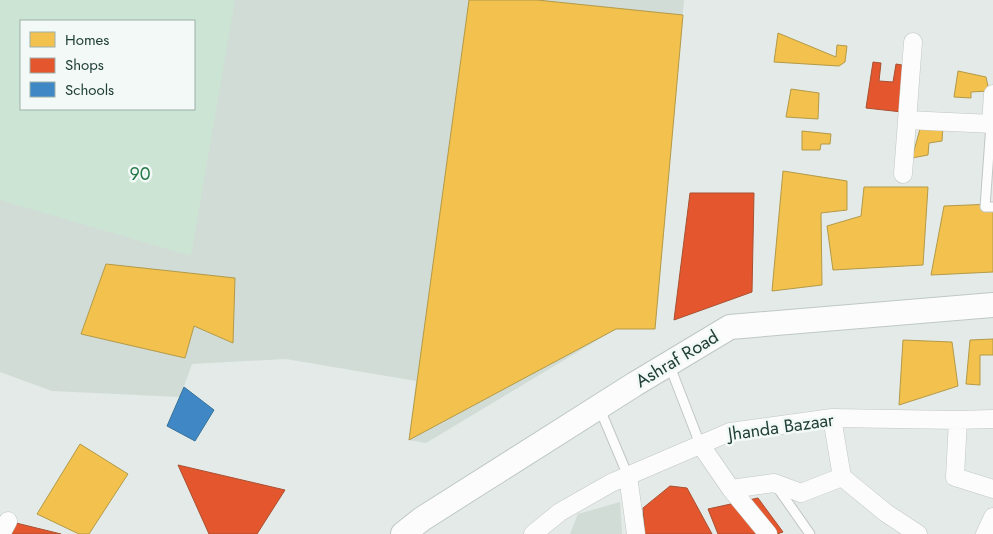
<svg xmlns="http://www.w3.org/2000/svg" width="993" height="534" font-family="Jost,sans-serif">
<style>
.built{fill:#d1dcd7;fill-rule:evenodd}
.green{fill:#cce4d4;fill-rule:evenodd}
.homes{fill:#f2c14e;stroke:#b39a47}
.shops{fill:#e4572e;stroke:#a95031}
.schools{fill:#3f88c5;stroke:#36729a}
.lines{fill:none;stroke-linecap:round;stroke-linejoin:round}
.lane-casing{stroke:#c1c7c4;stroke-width:11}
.street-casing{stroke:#c1c7c4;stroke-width:19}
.secondary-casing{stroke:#bfc8c5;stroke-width:26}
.lane{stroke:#fbfcfb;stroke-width:9}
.street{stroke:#fbfcfb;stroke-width:18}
.secondary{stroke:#fbfcfb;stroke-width:24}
.labels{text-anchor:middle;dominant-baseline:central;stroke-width:5;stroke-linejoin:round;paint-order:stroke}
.park-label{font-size:18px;fill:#277949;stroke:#f2f9f6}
.street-label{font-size:18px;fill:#203f37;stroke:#f2f9f6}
</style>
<rect width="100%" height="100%" fill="#e4eae7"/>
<path class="built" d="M0,0h684l-29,329h-39l-190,114 -17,-3 7,-59 -130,-22 -94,5 -12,33 -128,-6 -52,-19zM21,21h173v88h-173z
M620,502l2,32h-52l8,-20z"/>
<path class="green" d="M0,0h235l-44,256 -191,-56zM21,21h173v88h-173z"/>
<path class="homes" d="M469,0h68l146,15 -28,314h-39l-207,111z
M778,33l58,24 1,-12 10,1 -2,16 -6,4 -65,-4z
M958,71l28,6 3,14 -18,1v6l-17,-1z
M791,89l28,4 -1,26 -32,-2z
M943,126l-1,15 -13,2 -1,12 -16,3 8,-29z
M802,131l29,3 -1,10h-9l-1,6h-18z
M783,171l64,10v29l-26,3 1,72 -50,6z
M864,187h64l-5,78 -90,5 -6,-44 34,-10z
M993,204v68l-62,3 13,-69z
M106,264l129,14 -2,65 -39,-17 -9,32 -104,-24z
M993,339v16h-13v30l-14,-1 4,-44z
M903,340l49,2 6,44 -59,19z
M80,444l48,30 -39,60h-10l-42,-20z"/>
<path class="shops" d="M873,62l8,1 -2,18 14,1 3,-18 6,1v47l-36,-4z
M690,193h64l-2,99 -78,28z
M178,465l107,25 -28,44h-48z
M670,486l17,2 25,46h-67l-2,-26z
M758,498l25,34 -6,2h-59l-10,-25z
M8,521l53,13h-58z"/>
<path class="schools" d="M184,387l30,23 -19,31 -28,-15z"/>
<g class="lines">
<defs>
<path id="lane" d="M991,124l-6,83h8
M669,364l31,80
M599,407l29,69
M777,487l33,47"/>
<path id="street" d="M907,120l86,4
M991,124l2,-30
M903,174l10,-132
M832,418l10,59 44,36 32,21
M958,420l-3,57 38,12
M700,444l31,45 43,-6 27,10 41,-16
M628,476l8,58
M731,489l37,45
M1,534l7,-13
M533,534l27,-22 51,-29 119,-51 102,-14 126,2 35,-1
M985,534l8,-17"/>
<path id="secondary" d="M403,534l19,-15 213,-135 95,-57 263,-22"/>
</defs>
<use href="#lane" class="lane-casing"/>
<use href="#street" class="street-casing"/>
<use href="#secondary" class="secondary-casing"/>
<use href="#lane" class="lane"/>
<use href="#street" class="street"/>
<use href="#secondary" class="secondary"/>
</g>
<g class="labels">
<g class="park-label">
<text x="140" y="174">90</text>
</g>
<g class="street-label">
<text transform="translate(677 359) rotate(-31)">Ashraf Road</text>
<text transform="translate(781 427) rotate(-8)">Jhanda Bazaar</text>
</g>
</g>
<rect x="20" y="20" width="175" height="90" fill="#f2f9f6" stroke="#9eafaa"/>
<rect x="30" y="32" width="25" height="15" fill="#f2c14e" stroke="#9eafaa"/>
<text x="65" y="45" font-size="15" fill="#203f37">Homes</text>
<rect x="30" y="58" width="25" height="15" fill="#e4572e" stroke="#9eafaa"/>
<text x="65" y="70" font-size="15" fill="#203f37">Shops</text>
<rect x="30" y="82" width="25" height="15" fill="#3f88c5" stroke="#9eafaa"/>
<text x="65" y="95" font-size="15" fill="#203f37">Schools</text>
</svg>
